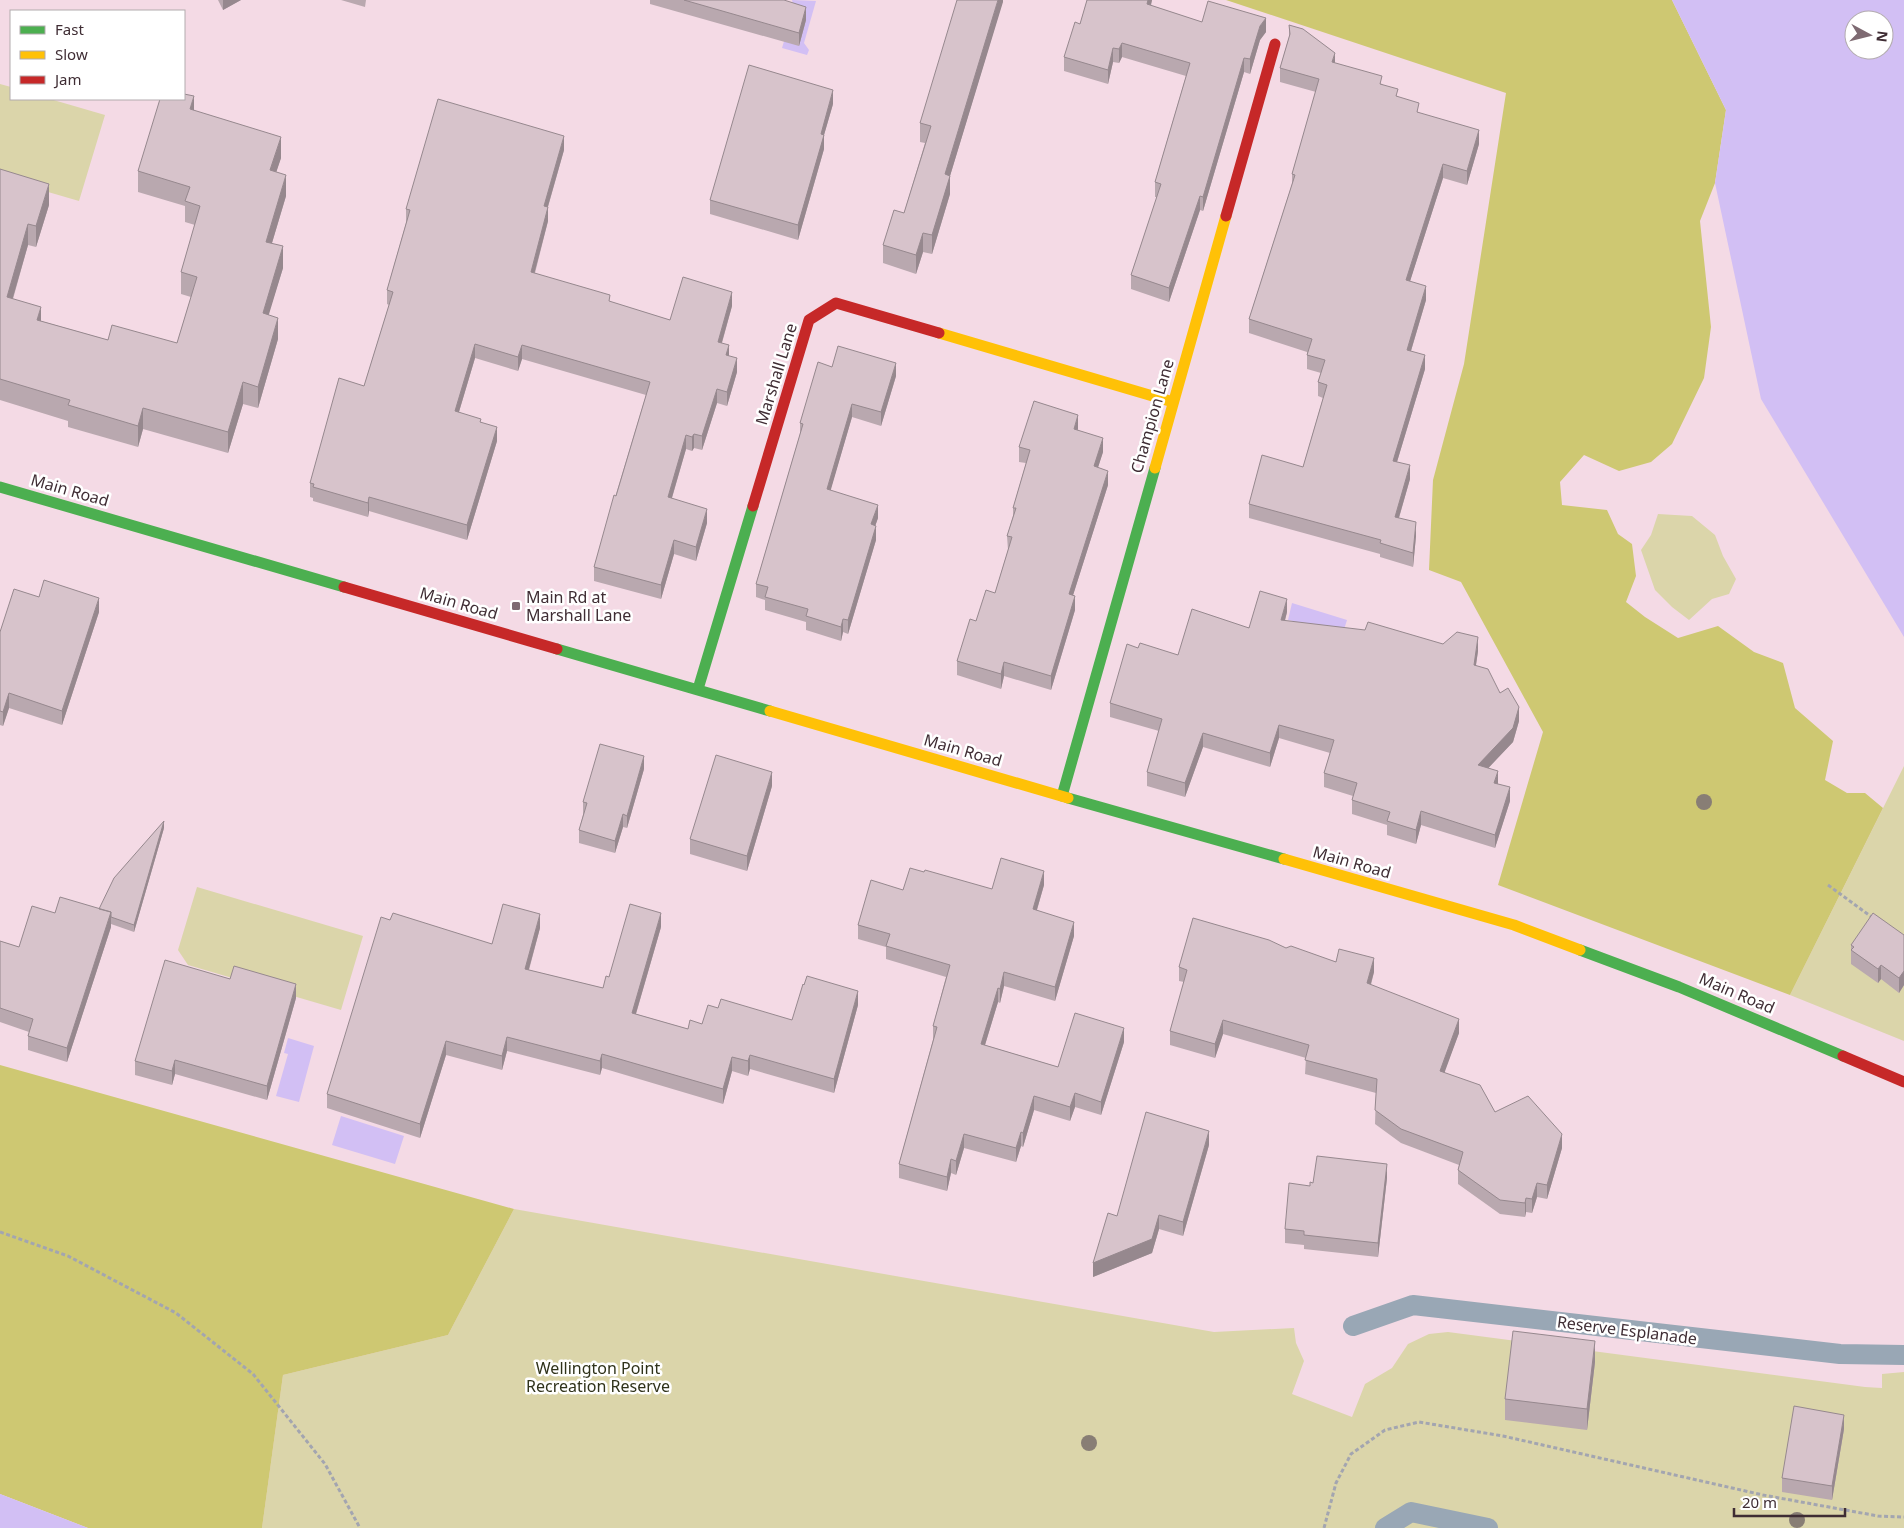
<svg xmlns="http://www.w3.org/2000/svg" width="1904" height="1528" font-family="'Noto Sans',sans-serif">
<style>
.green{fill:#dbd5aa}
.forest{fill:#cec872}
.water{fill:#d2bff4;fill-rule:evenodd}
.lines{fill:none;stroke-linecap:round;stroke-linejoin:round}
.path{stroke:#a3a5b0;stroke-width:3;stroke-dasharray:4 2.5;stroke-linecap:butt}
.lane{stroke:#99a7b5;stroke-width:20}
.fast{stroke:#4caf50;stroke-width:11}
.slow{stroke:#ffc107;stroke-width:11}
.jam{stroke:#c62828;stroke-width:11}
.tree{fill:#887e75}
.wall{fill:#b9a8af}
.shaded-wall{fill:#96888e}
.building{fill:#d7c3cb;stroke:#96888e}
.poi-dot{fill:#7e6a72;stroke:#fff;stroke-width:2}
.labels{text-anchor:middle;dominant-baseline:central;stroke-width:5;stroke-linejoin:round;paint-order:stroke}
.street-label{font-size:16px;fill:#3f2d34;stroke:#fff}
.poi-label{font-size:16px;fill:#3f2d34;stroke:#fff;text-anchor:start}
.park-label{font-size:16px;fill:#2f321a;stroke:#fff}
</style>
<rect width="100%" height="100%" fill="#f4dae5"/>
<path class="green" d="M0,84l11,3v12h39l55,16 -26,86 -79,-23z
M1658,514l34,2 23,19 8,21 13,23 -7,15 -17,5 -23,21 -17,-13 -17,-17 -14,-40 10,-15z
M1904,766v275l-114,-46z
M197,887l166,49 -22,74 -153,-45 -10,-15z
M514,1209l700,123 80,-4 2,15 8,18 -12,33 60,23 13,-33 27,-16 16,-24 21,-10 19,-2 417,55 17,1v-14l22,-2v156h-1642l21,-153 165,-40z"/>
<path class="forest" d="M1226,0h446l54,110 -11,73 -15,38 11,106 -7,51 -32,66 -21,18 -32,9 -35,-16 -24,27 2,23 45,5 11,24 14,10 4,32 -10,26 19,15 33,21 40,-12 36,26 29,11 12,45 38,33 -8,39 22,13h18l18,15 -93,187 -292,-110 45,-153 -82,-150 -32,-12 4,-90 31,-116 42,-271z
M0,1065l514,144 -66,126 -165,40 -21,153h-174l-88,-34z"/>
<path class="water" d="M792,0l24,1 -12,42 5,7 -2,5 -25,-7 12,-40z
M1672,0h232v637l-143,-238 -46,-216 11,-73zM1854,20h30v30h-30z
M1292,603l55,17 -6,19 -49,-15 1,-3 -5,-1z
M288,1038l26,8 -15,56 -23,-6 12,-42 -4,-1z
M341,1116l63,20 -9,28 -63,-19z
M0,1494l88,34h-88z"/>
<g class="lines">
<path class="path" d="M1828,885l45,33
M0,1232l68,24 108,57 77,61 72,90 35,64
M1324,1528l12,-45 15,-29 34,-24 34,-8 84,14 260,59 115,21 26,1"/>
<path class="lane" d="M1353,1326l60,-21 427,49 64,1
M1385,1528l26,-16 77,16"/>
<path class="fast" d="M0,487l344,100
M557,649l213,62
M698,689l55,-183
M1062,796l93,-328
M1068,798l216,61
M1580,950l99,37 164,69"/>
<path class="slow" d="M939,333l234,69
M1155,468l71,-252
M770,711l298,87
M1284,859l230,66 66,25"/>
<path class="jam" d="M1226,216l49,-172
M753,506l56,-186 27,-17 103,30
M344,587l213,62
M1843,1056l61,26"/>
</g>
<g class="tree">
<circle cx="1704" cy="802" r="8"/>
<circle cx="1089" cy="1443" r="8"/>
<circle cx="1797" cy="1520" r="8"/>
</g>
<path class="wall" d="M218,0h23l-18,10z
M341,0h25l-1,7z
M650,0h134l22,20 -7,26 -149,-42z
M1003,0l-53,176v18l-18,60 -9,-2 -7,22 -33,-11v-18l21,-32 21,-70 -5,-1v-19z
M1087,0h65l-1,6 51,16 64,10 -6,8 -10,34 -6,-2 -41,139 -3,-1 -31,92 -38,-13v-14l26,-78h-2v-15l31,-106 -64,-19 -3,6 -6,-1 -5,22 -44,-13v-14l16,-33z
M1289,25l46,38 47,21 37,29 60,31 -12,41 -24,-7 -33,103 16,19 -15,51 14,18 -28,93 13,17 -11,39 17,18 -3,31 -33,-10v-3l-131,-36v-14l54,-37 20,-69 -5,-2v-14l3,-9 -14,-4v-17l-58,-19v-14l43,-135v-10l24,-82 -36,-10v-14l9,-31z
M833,104l-9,31v14l-26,91 -88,-26v-14z
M194,110l87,48 -5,14 10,24 -14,47 11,25 -15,47 10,24 -20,69 -15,-4 -15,49 -85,-24 -5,18 -70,-20v-6l-68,-21v-231l49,36 -13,42 -8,-2 -15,54 28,22 67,19 69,3 14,-46 -10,-3v-22l14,-47 -10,-3v-16l-47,-14v-21z
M564,150l-16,57v14l-13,52 75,29 60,18 62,-14 -10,37 7,13 8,16 -10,34 -10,-3 -15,47 -8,-2 -2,3 -6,-2 -14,49 35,25 -11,38 -22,-7 -13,45 -67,-18v-14l52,-172 -124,-36 -4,12 -43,-13 -16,54 22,10 16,19 -30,99 -98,-29 -1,6 -55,-16v-3l-3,-1v-14l54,-97 25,-81 -2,-1v-14l19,-67v-14z
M832,367l64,9 -15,50 -29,-9 -22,74 48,27 -3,8 1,14 -28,94 -5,-2 -2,9 -35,-11v-8l-41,-12v-10l-9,-3v-13l44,-150v-11z
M1078,430l25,22 -5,15 10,18 -35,110 2,15 -24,80 -47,-14 -3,13 -44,-14v-14l19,-40 19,-28 13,-43 -1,-14 6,-20v-8l13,-45 -7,-1v-15z
M39,597l60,15 -37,113 -53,-17 -6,18 -3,-1v-93z
M1287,612l-2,9 158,23 35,7 -2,14 24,28 19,28 -6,21 -25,26 10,16 12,17 -15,47 -74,-23 -5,19 -29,-9v-10l-35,-11v-14l1,-4 -29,-9v-14l6,-20 -51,-15 -9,29 -67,-20 -18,50 -38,-11v-14l12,-41 -49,-14v-14l28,-55 40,7z
M644,769l-17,59 -4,-1 -8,26 -36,-10v-13l4,-15v-13z
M772,786l-25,85 -57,-17v-15z
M164,828l-30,104 -23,-8v3l-44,135 -39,-12v-14l1,-4 -29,-10v-81l19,6 36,-34 44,-4z
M1044,885l-7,25 37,26 -19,65 -51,-15 -4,17 -2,-1 -13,43 73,22 66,-25 -23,73 -26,-8 -5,14 -36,-11 -11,37 -2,-1 -5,16 -52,-14 -8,27 -5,-2 -4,18 -48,-13v-14l34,-124v-14l13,-49 -60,-18v-12l-28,-8v-14l45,-35 89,-1z
M390,920l102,24 48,-16 -11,42 74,18 6,-11 52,-50 -25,87 52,15 14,-5 16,-16 74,12 66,-15 -24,88 -84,-24 -2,7 -16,-5 -9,33 -121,-36 -2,7 -93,-24 -5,19 -56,-15 -26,83 -93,-30v-14z
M1904,935v50l-5,8 -18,-14 -3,4 -27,-19v-19z
M1286,948l88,24 -3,13 88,48 -15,39 51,40 67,36 -15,51 -10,-2 -5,16 -6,-1 -1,5 -25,-3 -42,-30v-14l1,-5 -58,-22 -26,-19 1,-31 -71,-19 1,-16 -83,-24 -8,24 -45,-13v-14l14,-49 -5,-1v-14z
M296,998l-29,102 -92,-26 -3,11 -37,-10v-14z
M1209,1145l-26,91 -24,-7 -7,24 -59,24 24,-61z
M1387,1178l-9,79 -74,-8v-4l-19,-2v-14l25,-43 3,-3z
M1595,1362l-8,68 -82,-10v-21z
M1844,1429l-12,71 -50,-8v-14z"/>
<path class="shaded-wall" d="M223,0h18l-18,10z
M998,0h5v2l-53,174v18l-18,60v-19l13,-61z
M1148,0h4l-5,19v-15z
M806,7v13l-7,26v-13z
M1266,18v14l-6,8 -10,34v-15l10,-33z
M1122,43v14l-3,6v-14z
M1113,48v14l-5,22v-14z
M1335,53v14l-3,-5z
M1244,58v14l-41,139v-14z
M833,90v14l-9,31v14l-26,91v-15l23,-91z
M194,96v22l-4,-9z
M1479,130v14l-12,41v-14z
M564,136v14l-20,70v-14z
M281,137v21l-11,33v-21z
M1443,164v14l-37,116v-14z
M286,175v21l-20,67v-21z
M49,184v21l-13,42v-21z
M1200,196v14l-31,92v-14z
M548,207v14l-17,65v-14z
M28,224v21l-21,73v-21z
M923,233v19l-7,22v-19z
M283,246v22l-20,66v-21z
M1426,286v14l-19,64v-14z
M732,292v14l-14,50v-14z
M41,307v22l-4,-9z
M278,318v21l-20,69v-21z
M475,344v14l-20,67v-14z
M522,345v14l-4,12v-14z
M729,345v14l-3,-4z
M1425,355v14l-32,106v-14z
M737,358v14l-10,34v-14z
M896,363v13l-15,50v-14z
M243,382v22l-15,49v-21z
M717,389v14l-15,47v-14z
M852,404v13l-25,86v-14z
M143,408v21l-5,18v-21z
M1078,415v14l-4,14v-14z
M497,427v14l-30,99v-15z
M694,434v14l-2,3v-14z
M686,435v14l-18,62v-14z
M1103,438v14l-9,28v-14z
M1410,465v14l-15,52v-14z
M1108,471v14l-39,123v-14z
M369,497v14l-1,6v-14z
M878,505v13l-7,20v-14z
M707,509v14l-11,38v-14z
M1416,522v14l-3,31v-14z
M876,526v14l-28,94v-14z
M674,540v14l-13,45v-14z
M1075,596v14l-24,80v-14z
M99,598v14l-37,113v-14z
M1287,599v13l-6,22v-14z
M843,619v13l-2,9v-14z
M1478,637v14l-4,27v-13z
M1004,662v14l-3,13v-15z
M9,693v15l-6,18v-14z
M1519,707v14l-6,21 -35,37v-14z
M1279,725v13l-9,29v-14z
M1203,733v14l-18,50v-14z
M644,756v13l-17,59v-12z
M1498,771v14l-4,-2z
M772,772v14l-25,85v-15z
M1510,787v14l-15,47v-13z
M1421,811v14l-5,19v-14z
M623,814v13l-8,26v-12z
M164,821v7l-30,104v-7z
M1044,871v14l-11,38v-14z
M111,912v15l-44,135v-14z
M661,913v14l-29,100v-14z
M540,914v14l-15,55v-14z
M1074,922v14l-19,65v-14z
M1374,958v14l-7,25v-14z
M1881,965v14l-3,4v-14z
M1904,971v14l-5,8v-15z
M1004,972v14l-4,17v-14z
M296,984v14l-29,102v-14z
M998,988v14l-17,56v-14z
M858,991v14l-24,88v-14z
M1459,1019v14l-19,52v-14z
M1223,1020v14l-8,24v-14z
M1124,1028v14l-23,73v-13z
M507,1037v14l-5,19v-14z
M446,1041v14l-26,83v-14z
M602,1054v14l-2,7v-14z
M750,1055v14l-2,7v-15z
M732,1057v14l-9,33v-15z
M175,1060v14l-3,11v-14z
M1075,1093v14l-5,14v-14z
M1034,1096v14l-11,37v-14z
M1209,1131v14l-26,91v-14z
M1021,1132v14l-5,16v-14z
M964,1134v14l-8,27v-14z
M1562,1134v14l-15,51v-14z
M951,1159v14l-4,18v-14z
M1387,1164v14l-9,79v-14z
M1537,1183v14l-5,16v-14z
M1526,1198v14l-1,5v-14z
M1159,1215v14l-7,24 -59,24v-14z
M1595,1341v21l-8,68v-21z
M1844,1415v14l-12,71v-14z"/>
<path class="building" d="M684,0h100l22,7 -7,26z
M957,0h41l-53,174 5,2 -18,59 -9,-2 -7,22 -33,-10 11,-35 10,3 27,-87 -11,-3z
M1087,0h61l-1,4 55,18 6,-21 58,17 -6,8 -10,33 -6,-1 -41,139 -3,-1 -31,92 -38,-13 30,-91 -6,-2 35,-119 -68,-20 -3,6 -6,-1 -5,22 -44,-13 11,-35 5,2z
M1289,25l14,4 32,24 -3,9 50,14 -2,8 18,5 -2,7 23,7 -2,9 62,18 -12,41 -24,-7 -37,116 20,6 -19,64 18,5 -32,106 17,4 -15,52 21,5 -3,31 -33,-10 1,-3 -132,-36 13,-49 41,12 24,-82 -9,-3 7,-22 -18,-5 5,-16 -63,-20 46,-144 -3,-1 27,-95 -39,-11 10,-34z
M749,65l84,25 -12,44 3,1 -26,90 -88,-25z
M184,94l10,2 -4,13 91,28 -11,33 16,5 -20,67 17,4 -20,67 15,5 -20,69 -15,-5 -15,50 -85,-24 -5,18 -70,-21 2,-5 -70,-21v-210l49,15 -13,42 -8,-2 -21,73 34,10 -4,13 71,20 4,-15 65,18 20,-66 -16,-5 19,-66 -15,-5 5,-14 -52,-16 22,-72h24z
M438,99l126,37 -20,70 4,1 -17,65 79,23 -1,6 61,19 13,-43 49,15 -14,50 11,3 -3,10 11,3 -10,34 -10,-3 -15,47 -8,-2 -2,3 -6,-2 -18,62 39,12 -11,38 -22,-7 -13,45 -67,-18 20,-72 2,1 34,-114 -128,-37 -4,12 -43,-13 -20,67 26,8 -1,3 17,5 -30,98 -98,-28 -1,6 -55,-16 1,-3 -4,-1 29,-105 25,8 29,-94 -6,-2 23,-80 -4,-1z
M838,346l58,17 -15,49 -29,-8 -25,85 51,16 -7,19 5,2 -28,94 -5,-1 -2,8 -35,-11 2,-7 -43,-12 3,-10 -12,-3 47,-160 -3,-1 18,-61 14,5z
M1034,401l44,14 -4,14 29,9 -9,28 14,5 -39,123 6,2 -24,80 -47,-14 -3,12 -44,-13 13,-42 6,2 10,-31 9,3 17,-56 -5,-1 9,-28h-3l17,-58 -11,-3z
M44,580l55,18 -37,113 -53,-18 -6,19 -3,-1v-79l14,-43 25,8z
M1260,591l27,8 -6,21 84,10 3,-8 75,22 14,-12 21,5 -4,28 14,4 12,24 8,-5 11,19 -6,21 -35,37 20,6 -4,12 16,4 -15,48 -74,-24 -5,19 -29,-9 3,-9 -38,-12 5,-17 -33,-10 10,-33 -55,-15 -9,28 -67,-20 -18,50 -38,-11 15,-53 -52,-16 17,-59 11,4 2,-5 38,12 14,-46 57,19z
M600,744l44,12 -17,60 -4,-2 -8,27 -36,-11 8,-27 -4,-1z
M716,755l56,17 -25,84 -57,-17z
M164,821l-30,104 -23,-8v-5l-12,-3 15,-31z
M1001,858l43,13 -11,38 41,13 -19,65 -51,-15 -4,17 -2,-1 -17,56 77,23 17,-54 49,15 -23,74 -26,-9 -5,14 -36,-11 -11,37 -2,-1 -5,16 -52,-14 -8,27 -5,-2 -4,18 -48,-13 38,-137 -4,-1 17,-61 -64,-19 4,-12 -32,-9 13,-45 32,10 7,-22 14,4 1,-2 67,19z
M60,897l51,15 -44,136 -39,-12 5,-17 -33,-11v-67l19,6 13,-41 23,7z
M503,904l37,10 -15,55 78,19 3,-12 3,1 21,-73 31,9 -29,100 56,16 2,-9 12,4 6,-19 10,3 3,-9 71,21 11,-36 1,1 3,-9 51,15 -24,88 -84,-24 -2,6 -16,-4 -9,32 -121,-35 -2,7 -93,-24 -5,19 -56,-15 -26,83 -93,-30 54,-177 9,3 3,-7 99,31z
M1873,913l31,22v36l-5,7 -18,-13 -3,4 -27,-19 3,-3 -3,-2z
M1193,918l76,22 17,8 5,-2 45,16 3,-13 35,9 -7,25 92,36 -19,52 40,14 15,27 33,-16 34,38 -15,51 -10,-2 -5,16 -6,-1 -1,5 -25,-3 -42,-30 5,-18 -62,-23 -26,-19 2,-31 -72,-19 4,-15 -86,-25 -8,24 -45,-13 17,-61 -8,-3z
M165,960l65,19 4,-13 62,18 -29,102 -92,-26 -3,11 -37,-10z
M1146,1112l63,19 -26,91 -24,-7 -7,24 -59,24 15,-50 9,3z
M1317,1156l70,8 -9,79 -74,-8v-4l-19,-2 4,-46 21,3v-4l3,1z
M1513,1331l82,10 -8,68 -82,-10z
M1794,1406l50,9 -12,71 -50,-8z"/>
<rect class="poi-dot" x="511" y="601" width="10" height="10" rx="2.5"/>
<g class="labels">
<g class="street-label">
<text transform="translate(776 374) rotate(-73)">Marshall Lane</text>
<text transform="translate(1152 416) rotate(-74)">Champion Lane</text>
<text transform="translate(70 490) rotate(16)">Main Road</text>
<text transform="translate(459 603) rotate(16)">Main Road</text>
<text transform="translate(963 750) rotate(16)">Main Road</text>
<text transform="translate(1352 862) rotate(16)">Main Road</text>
<text transform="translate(1737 993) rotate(23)">Main Road</text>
<text transform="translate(1627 1330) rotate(7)">Reserve Esplanade</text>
</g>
<g class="poi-label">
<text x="526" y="597">Main Rd at<tspan x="526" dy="18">Marshall Lane</tspan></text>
</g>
<g class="park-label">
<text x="598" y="1368">Wellington Point<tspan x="598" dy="18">Recreation Reserve</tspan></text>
</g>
</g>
<rect x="10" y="10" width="175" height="90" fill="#ffffff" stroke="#b2abae"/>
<rect x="20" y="26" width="25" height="8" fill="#4caf50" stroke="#b2abae"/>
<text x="55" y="35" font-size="15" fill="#3f2d34">Fast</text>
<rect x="20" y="51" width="25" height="8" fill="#ffc107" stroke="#b2abae"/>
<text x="55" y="60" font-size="15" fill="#3f2d34">Slow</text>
<rect x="20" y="76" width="25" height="8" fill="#c62828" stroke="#b2abae"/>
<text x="55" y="85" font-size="15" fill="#3f2d34">Jam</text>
<g transform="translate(1869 35) rotate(97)"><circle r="24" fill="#ffffff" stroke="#b2abae"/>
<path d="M0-4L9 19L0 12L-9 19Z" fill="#7e6a72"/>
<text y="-8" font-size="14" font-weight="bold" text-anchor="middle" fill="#3f2d34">N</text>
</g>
<path d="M1734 1508v8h111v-8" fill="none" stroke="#3f2d34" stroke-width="2.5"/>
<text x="1742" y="1508" font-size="15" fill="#3f2d34" stroke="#ffffff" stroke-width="4" paint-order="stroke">20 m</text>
</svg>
